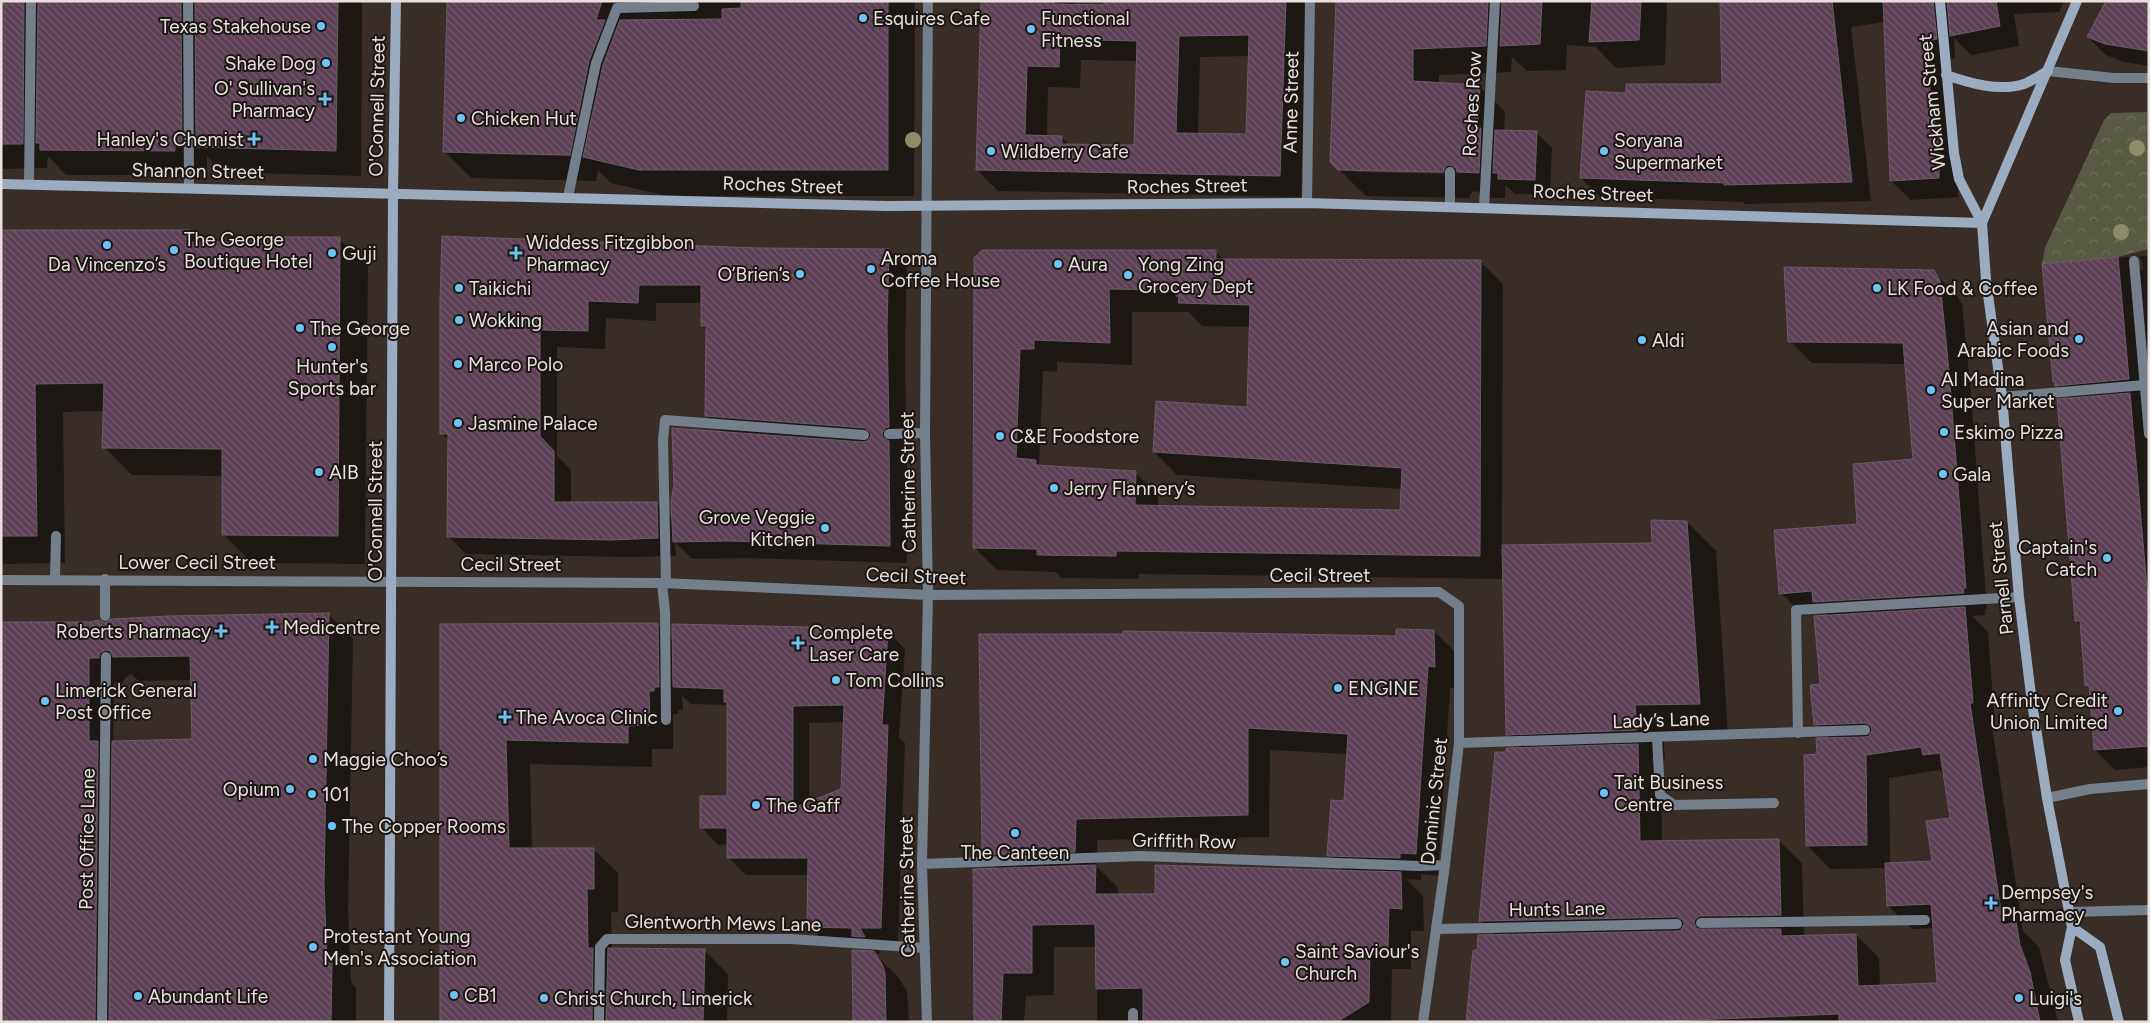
<svg xmlns="http://www.w3.org/2000/svg" width="2150" height="1023" font-family="Figtree,sans-serif">
<style>
.park{fill:url(#park-crowns)}
.shadow{fill:#0007;fill-rule:evenodd}
.building{fill:url(#building-back-hatch);stroke:#695d65;fill-rule:evenodd}
.lines{fill:none;stroke-linecap:round;stroke-linejoin:round}
.service{stroke:#747f8c;stroke-width:10}
.minor{stroke:#747f8c;stroke-width:10}
.tertiary{stroke:#747f8c;stroke-width:10}
.secondary{stroke:#9babc0;stroke-width:10}
.tree{fill:#8f8c68}
.poi-dot{fill:#6fc2f4;stroke:#1c1714;stroke-width:2}
.labels{text-anchor:middle;dominant-baseline:central;stroke-width:4;stroke-linejoin:round;paint-order:stroke}
.poi-label{font-size:19px;fill:#e8e0dc;stroke:#1c1714;text-anchor:start}
.street-label{font-size:19px;fill:#e8e0dc;stroke:#1c1714}
</style>
<defs>
<pattern id="park-crowns" width="20" height="18" patternUnits="userSpaceOnUse" patternTransform="scale(1.25)"><rect width="20" height="18" fill="#585a44"/><path d="M2 6a3 3 0 1 1 6 0M12 15a3 3 0 1 1 6 0" fill="none" stroke="#70715e"/></pattern>
<pattern id="building-back-hatch" width="6" height="6" patternUnits="userSpaceOnUse" patternTransform="scale(1.25)"><rect width="6" height="6" fill="#5d4055"/><path d="M-1 5l2 2M0 0l6 6M5-1l2 2" fill="none" stroke="#745b6d"/></pattern>
</defs>
<rect width="100%" height="100%" fill="#392d28"/>
<path class="park" d="M2147,112l1,137 -30,8 -76,7 3,-16 59,-128 7,-7z"/>
<path class="shadow" d="M1,1h361l-1,175 -139,-4 -15,-16v15h-8v4h-133l-18,-19 -1,12 -46,1z
M446,1h469l-1,195h-247l-56,-13 -13,-13 -2,11 -125,-3 -27,-27zM470,151l106,3v2l-106,-2z
M982,1h93v4l30,1v-5h202l-6,196 -303,-6 -21,-21zM1249,56l-2,80 -49,-1 2,-78zM1081,60l56,1 -2,86 -66,-2 -7,-8h-15l1,-50 32,1z
M1336,1h331l-2,64 -49,3 -20,-21 -29,-2 -1,25 -39,1 -15,-14 -1,15 -72,3v9l40,2 26,26 -1,20h32l16,16 -2,47 -35,-1 -10,-9v13h-21l-7,-7 -5,1 -3,6 -103,-2 -35,-34zM1356,170l93,1v3l-93,-2z
M1722,1h342l-5,11 -45,2 5,32 -48,9 -17,-17 1,20 -13,3 16,110v26l-47,3 -20,-19 -6,-159 -34,5 20,174 -126,3 -2,-2 -143,-5 -19,-19 47,-83 95,-10z
M2149,1v65l-25,-4 -18,-7 -18,-18z
M1,231l189,1 11,11 61,1 77,-5 29,28 -3,297 -113,-1 -28,-28 -1,-59 -91,-1 -28,-28 1,-36 -42,1 2,151 -64,1z
M758,249l131,1 18,18 -2,78 1,99 -3,1 -4,6 8,8v103l-160,-5 -55,1 -17,-17 1,14 -46,1 -164,-3 -18,-18 1,-95 -8,-8v-132zM656,303h46v22l5,5 -1,86 18,17 -51,86 -16,-16h-86v-33l-14,-14v-109l48,2 1,-31 50,3z
M1215,251l10,10h255l23,23 -1,262 152,-2 33,-22 29,29 12,182 -65,1 2,25h-14l10,10 1,73 116,-2 24,23 2,74 52,-2 23,23 1,28 59,-2 -5,-56 -22,1 -24,-23 -1,-38 -57,1 -23,-24 12,-89 12,-17 -15,-15 13,-108 -3,-3 -23,2 -22,-22 78,-68 56,-65 -9,-96 -94,-1 -22,-22 143,-69 23,22 6,10 9,90 16,216h-2v5l-13,1 16,16 7,94h-3l31,205 16,16 19,75h-590l10,-71 18,-15 -15,-15 41,-172 -15,-15 -3,-155 -365,-5v5l-77,-1 -7,-6 -58,-2 -23,-23 1,-288zM1132,312h57l13,14 49,1 -3,81 -94,44 23,23 225,14 -1,22 -243,-4v-12l-23,-23 -94,-6 -2,-1 4,-94 14,1v-10l75,3zM1939,770l6,6 6,43 -18,43 -43,2 -1,-86z
M2139,256h10v511l-34,3 -20,-20 -5,-60 -4,-4 -5,-60 -5,-5 -5,-222 -14,-14 -13,-120 85,-8 14,14 -1,-11z
M328,614l25,25 -5,271 3,72 5,6v34h-355v-399l105,1zM131,674l8,7 53,-1 1,60 -80,2 1,-60h9l2,-4z
M658,625l15,16 214,-10 18,18 -6,89 6,5 -7,202h-23l6,9 -7,-1 24,24 9,14 2,31h-55l16,-70 -8,-8 -36,-1 -17,-17v-51h-63l-18,-18 1,-13 -11,1 -17,-18 28,-30v-92l-38,-1 -9,-9 1,15h-5v4h-5v35h-21v18l-122,-3 2,85h61l25,24v39h-7l1,38h92l24,24 -1,48h7h-293v-396zM845,722l-3,68 -33,13v-80z
M1434,631l22,22v35h-6l-12,188 -17,-2v6l-15,-1 17,17 1,35h-13v38h-19l-1,53h-294v-75h-43v48l-28,1 -2,26h-49l23,-153 -15,-15 414,-216zM1270,750l78,4 -3,49 -17,52 16,16 -188,-5v30h-38v-8l-21,-21v-27l172,-3z"/>
<path class="building" d="M1,1h23l-1,143h-22z
M38,1h143l1,146 -7,-1v5l-135,-1v-7h-4z
M195,1h143l-2,150 -140,-4z
M447,1h155l-6,19h9l-16,41 -19,94 -127,-3z
M741,1h147v169h-249l-56,-13 20,-92 17,-45 102,-1v-10l19,-1z
M981,1h73v3l50,1v-4h182l-6,175 -304,-6zM1249,35l-3,99 -70,-1 3,-97zM1060,39l77,2 -3,104 -72,-1v-8l-37,-1 2,-69 32,1z
M1336,1h152l-2,45 -73,3v32l67,4 -2,43h3l-2,45 -22,-1 -1,-4 -6,-3 -4,1 -3,6 -105,-2 -8,-8z
M1502,1h40l-2,43 -40,2z
M1592,1h49l-2,39 -50,2z
M1720,1h112l20,181 -128,3v-2l-144,-5 6,-87 40,2v-9h96z
M1883,1h50l4,38 -14,3 16,108v28l-49,3z
M1947,1h49l4,25 -50,10z
M2106,1h43v50l-44,-7 -18,-7z
M1495,130l42,1 -2,49 -37,-1v-6h-5z
M1,230h189v12h71l1,-5h78l-2,299 -116,-1v-86l-120,-1 2,-65 -69,1 2,152h-36z
M442,236l316,12 131,1 -2,78 2,100 -4,1 -3,6 1,4 6,3 1,105 -162,-5 -55,1 -2,-39 2,-14h1l-2,-61 191,14 4,-1 4,-5 -1,-4 -5,-4 -160,-12 1,-90h-5v-41h-62l-1,18 -50,-2v30l-48,-1v106l14,15v51h103l1,36 -46,2 -165,-3 1,-103h-8v-133z
M982,250h234v9l265,1 -1,296 -364,-5v5l-79,-1v-6l-64,-1 1,-290zM1109,289l67,1v6h3l-1,7 72,2 -3,102 -91,-6 -3,51 249,16 -2,42 -265,-5 1,-34 -100,-6v-5l-20,-2 4,-109h14v-9l76,3z
M2118,257l11,122 -74,7v-4h-2l-11,-118z
M1784,267l150,3 6,11 9,90 17,217h-3l1,5 -151,9 -1,-11 -33,3 -5,-64 83,-6 -4,-60 60,-5 -10,-116 -115,-1z
M2130,393l19,218v135l-55,4 -5,-64h-4l-5,-65h-5l-18,-222z
M1651,520l36,1 13,183 -65,1 2,25 -131,5 -4,-190 150,-2z
M1965,607l8,96h-3l33,222 13,-3 4,23 10,27 10,50h-201v-8l-192,8h-181l7,-72h4l1,-15 199,-4 4,-1 3,-6 -1,-4 -6,-3 -198,4 16,-169h11v-4l132,-4 2,97 139,-2 2,76 -81,1 -5,3 -1,4 3,6h84v7l75,-2 2,52 79,-3 -6,-79 -44,2 -2,-43 47,-2 -6,-40 24,-3 -10,-65 -17,2 -2,-8 -55,8 1,90 -61,1 -2,-91 13,-1 -1,-16 49,-1 4,-1 3,-6 -1,-4 -6,-3 -51,2 -4,-40 10,-1 -6,-68z
M329,613l-5,272 3,77h5l-1,60h-222l3,-281 80,-2 -2,-83 -77,1 -3,-6 -4,-1 -6,3 -1,5h-10v83h9l-3,281h-94v-400h89l9,-2 6,3 6,-4 57,-3z
M653,623l5,1 1,63h-5v4h-5l1,34 -22,1v17l-122,-3 3,108h85v41h-7l1,59h5l-1,74h-152v-398z
M672,624l181,4 35,2 -6,95h6l-7,203h-21l5,9 -13,-1v-8l-45,-1 1,-69h-81v-30h-27v-32h27v-94h-3v-13l-51,-2zM844,705l-3,84 -48,19v-102z
M1396,629l38,1 1,37 -7,-1 -12,188 -16,-1v5l-73,-2 4,-56 13,1 4,-67 -100,-6v87l-172,4 -1,33 -93,3 -3,-221h144v-3l273,5z
M1096,865l-1,29h60v-29l246,7 1,37 -13,-1 -1,39h-18l-1,55 -32,20h-194v-34l-47,1 -1,-65 -63,1v48h-29l-2,49h-27l-1,-153z
M608,948l97,1 -2,73h-97z
M852,950l22,1 9,15 2,7 1,49h-33z"/>
<g class="lines">
<path class="service" d="M188,1l1,187
M1450,172v35
M29,184l2,-183
M568,197l28,-134 21,-55 77,-2
M1484,208l11,-207
M2134,261l15,173
M2002,397l143,-12
M889,434l36,-1
M55,579l1,-43
M662,583l3,29 1,108
M666,583l-3,-143 2,-20 199,15
M105,616v-37
M1798,733l-2,-123 223,-13
M1657,737l3,58 14,10 100,-2
M2047,798l43,-9 59,-5
M2069,912l80,-2
M1701,923l224,-3
M1436,929l241,-5
M1133,1013v9
M102,1022l4,-365
M599,1022l1,-75 7,-8h184l134,9"/>
<path class="minor" d="M1307,203l3,-202
M1,580l661,3 266,12 511,-3 20,14v137l-14,122 -22,157
M1459,743l406,-13
M922,864l219,-8 279,10 25,-1
M927,1022l-5,-158 6,-269 -3,-162 3,-432"/>
<path class="tertiary" d="M2048,71l66,7h35"/>
<path class="secondary" d="M1940,1l14,152 5,26 23,44 4,57 16,117 17,200 13,106 15,95 25,129 -7,33 14,62
M1946,75c23,8 53,17 78,9 8,-3 16,-9 24,-13
M1,184l886,22 420,-3 675,20
M1982,223l95,-222
M2072,927l28,20 19,75
M389,1022l4,-830 3,-191"/>
</g>
<g class="tree">
<circle cx="913" cy="140" r="8"/>
<circle cx="2137" cy="148" r="8"/>
<circle cx="2121" cy="232" r="8"/>
</g>
<g class="poi-dot">
<circle cx="863" cy="18" r="5"/>
<circle cx="321" cy="26" r="5"/>
<circle cx="1031" cy="29" r="5"/>
<circle cx="326" cy="63" r="5"/>
<path d="M322.5 91.5h5v5h5v5h-5v5h-5v-5h-5v-5h5z"/>
<circle cx="461" cy="118" r="5"/>
<path d="M251.5 131.5h5v5h5v5h-5v5h-5v-5h-5v-5h5z"/>
<circle cx="991" cy="151" r="5"/>
<circle cx="1604" cy="151" r="5"/>
<circle cx="107" cy="245" r="5"/>
<circle cx="174" cy="250" r="5"/>
<circle cx="332" cy="253" r="5"/>
<path d="M513.5 245.5h5v5h5v5h-5v5h-5v-5h-5v-5h5z"/>
<circle cx="1058" cy="264" r="5"/>
<circle cx="871" cy="269" r="5"/>
<circle cx="800" cy="274" r="5"/>
<circle cx="1128" cy="275" r="5"/>
<circle cx="459" cy="288" r="5"/>
<circle cx="1877" cy="288" r="5"/>
<circle cx="459" cy="320" r="5"/>
<circle cx="300" cy="328" r="5"/>
<circle cx="2079" cy="339" r="5"/>
<circle cx="1642" cy="340" r="5"/>
<circle cx="332" cy="347" r="5"/>
<circle cx="458" cy="364" r="5"/>
<circle cx="1931" cy="390" r="5"/>
<circle cx="458" cy="423" r="5"/>
<circle cx="1944" cy="432" r="5"/>
<circle cx="1000" cy="436" r="5"/>
<circle cx="319" cy="472" r="5"/>
<circle cx="1943" cy="474" r="5"/>
<circle cx="1054" cy="488" r="5"/>
<circle cx="825" cy="528" r="5"/>
<circle cx="2107" cy="558" r="5"/>
<path d="M269.5 619.5h5v5h5v5h-5v5h-5v-5h-5v-5h5z"/>
<path d="M218.5 623.5h5v5h5v5h-5v5h-5v-5h-5v-5h5z"/>
<path d="M795.5 635.5h5v5h5v5h-5v5h-5v-5h-5v-5h5z"/>
<circle cx="836" cy="680" r="5"/>
<circle cx="1338" cy="688" r="5"/>
<circle cx="45" cy="701" r="5"/>
<circle cx="2118" cy="711" r="5"/>
<path d="M502.5 709.5h5v5h5v5h-5v5h-5v-5h-5v-5h5z"/>
<circle cx="313" cy="759" r="5"/>
<circle cx="290" cy="789" r="5"/>
<circle cx="1604" cy="793" r="5"/>
<circle cx="312" cy="794" r="5"/>
<circle cx="756" cy="805" r="5"/>
<circle cx="332" cy="826" r="5"/>
<circle cx="1015" cy="833" r="5"/>
<path d="M1988.5 895.5h5v5h5v5h-5v5h-5v-5h-5v-5h5z"/>
<circle cx="313" cy="947" r="5"/>
<circle cx="1285" cy="962" r="5"/>
<circle cx="454" cy="995" r="5"/>
<circle cx="138" cy="996" r="5"/>
<circle cx="544" cy="998" r="5"/>
<circle cx="2019" cy="998" r="5"/>
</g>
<g class="labels">
<g class="poi-label">
<text x="873" y="18">Esquires Cafe</text>
<text x="1041" y="18">Functional<tspan x="1041" dy="22">Fitness</tspan></text>
<text x="311" y="26" text-anchor="end">Texas Stakehouse</text>
<text x="316" y="63" text-anchor="end">Shake Dog</text>
<text x="315" y="88" text-anchor="end">O' Sullivan's<tspan x="315" dy="22">Pharmacy</tspan></text>
<text x="471" y="118">Chicken Hut</text>
<text x="244" y="139" text-anchor="end">Hanley's Chemist</text>
<text x="1614" y="140">Soryana<tspan x="1614" dy="22">Supermarket</tspan></text>
<text x="1001" y="151">Wildberry Cafe</text>
<text x="184" y="239">The George<tspan x="184" dy="22">Boutique Hotel</tspan></text>
<text x="526" y="242">Widdess Fitzgibbon<tspan x="526" dy="22">Pharmacy</tspan></text>
<text x="342" y="253">Guji</text>
<text x="881" y="258">Aroma<tspan x="881" dy="22">Coffee House</tspan></text>
<text x="107" y="264" text-anchor="middle">Da Vincenzo’s</text>
<text x="1068" y="264">Aura</text>
<text x="1138" y="264">Yong Zing<tspan x="1138" dy="22">Grocery Dept</tspan></text>
<text x="790" y="274" text-anchor="end">O’Brien’s</text>
<text x="469" y="288">Taikichi</text>
<text x="1887" y="288">LK Food &amp; Coffee</text>
<text x="469" y="320">Wokking</text>
<text x="310" y="328">The George</text>
<text x="2069" y="328" text-anchor="end">Asian and<tspan x="2069" dy="22">Arabic Foods</tspan></text>
<text x="1652" y="340">Aldi</text>
<text x="468" y="364">Marco Polo</text>
<text x="332" y="366" text-anchor="middle">Hunter's<tspan x="332" dy="22">Sports bar</tspan></text>
<text x="1941" y="379">Al Madina<tspan x="1941" dy="22">Super Market</tspan></text>
<text x="468" y="423">Jasmine Palace</text>
<text x="1954" y="432">Eskimo Pizza</text>
<text x="1010" y="436">C&amp;E Foodstore</text>
<text x="329" y="472">AIB</text>
<text x="1953" y="474">Gala</text>
<text x="1064" y="488">Jerry Flannery’s</text>
<text x="815" y="517" text-anchor="end">Grove Veggie<tspan x="815" dy="22">Kitchen</tspan></text>
<text x="2097" y="547" text-anchor="end">Captain's<tspan x="2097" dy="22">Catch</tspan></text>
<text x="283" y="627">Medicentre</text>
<text x="211" y="631" text-anchor="end">Roberts Pharmacy</text>
<text x="809" y="632">Complete<tspan x="809" dy="22">Laser Care</tspan></text>
<text x="846" y="680">Tom Collins</text>
<text x="1348" y="688">ENGINE</text>
<text x="55" y="690">Limerick General<tspan x="55" dy="22">Post Office</tspan></text>
<text x="2108" y="700" text-anchor="end">Affinity Credit<tspan x="2108" dy="22">Union Limited</tspan></text>
<text x="516" y="717">The Avoca Clinic</text>
<text x="323" y="759">Maggie Choo’s</text>
<text x="1614" y="782">Tait Business<tspan x="1614" dy="22">Centre</tspan></text>
<text x="280" y="789" text-anchor="end">Opium</text>
<text x="322" y="794">101</text>
<text x="766" y="805">The Gaff</text>
<text x="342" y="826">The Copper Rooms</text>
<text x="1015" y="852" text-anchor="middle">The Canteen</text>
<text x="2001" y="892">Dempsey's<tspan x="2001" dy="22">Pharmacy</tspan></text>
<text x="323" y="936">Protestant Young<tspan x="323" dy="22">Men's Association</tspan></text>
<text x="1295" y="951">Saint Saviour's<tspan x="1295" dy="22">Church</tspan></text>
<text x="464" y="995">CB1</text>
<text x="148" y="996">Abundant Life</text>
<text x="554" y="998">Christ Church, Limerick</text>
<text x="2029" y="998">Luigi's</text>
</g>
<g class="street-label">
<text transform="translate(1291 102) rotate(-89)">Anne Street</text>
<text transform="translate(1932 102) rotate(-96)">Wickham Street</text>
<text transform="translate(1472 104) rotate(-87)">Roches Row</text>
<text transform="translate(377 106) rotate(-89)">O'Connell Street</text>
<text transform="translate(198 171) rotate(1)">Shannon Street</text>
<text transform="translate(783 185) rotate(2)">Roches Street</text>
<text transform="translate(1187 186) rotate(-1)">Roches Street</text>
<text transform="translate(1593 193) rotate(2)">Roches Street</text>
<text transform="translate(908 482) rotate(-91)">Catherine Street</text>
<text transform="translate(375 511) rotate(-90)">O'Connell Street</text>
<text x="197" y="562">Lower Cecil Street</text>
<text x="511" y="564">Cecil Street</text>
<text x="1320" y="575">Cecil Street</text>
<text transform="translate(916 576) rotate(2)">Cecil Street</text>
<text transform="translate(2001 578) rotate(-96)">Parnell Street</text>
<text transform="translate(1661 720) rotate(-2)">Lady’s Lane</text>
<text transform="translate(1434 801) rotate(-84)">Dominic Street</text>
<text transform="translate(87 839) rotate(-89)">Post Office Lane</text>
<text transform="translate(1184 841) rotate(1)">Griffith Row</text>
<text transform="translate(907 887) rotate(-91)">Catherine Street</text>
<text transform="translate(1557 909) rotate(-1)">Hunts Lane</text>
<text transform="translate(723 923) rotate(1)">Glentworth Mews Lane</text>
</g>
</g>
<rect width="2150" height="1023" fill="none" stroke="#e8e0dc" stroke-width="5"/>
</svg>
